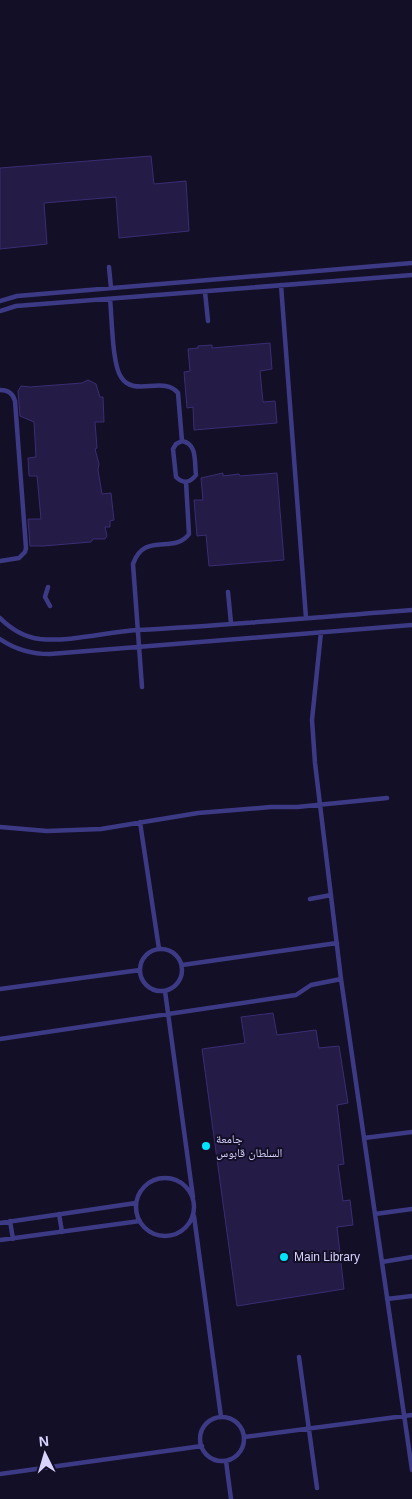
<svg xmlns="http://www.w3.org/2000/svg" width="412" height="1499" font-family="Arial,'Noto Naskh Arabic',sans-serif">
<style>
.building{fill:#241b47;stroke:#3b2d73}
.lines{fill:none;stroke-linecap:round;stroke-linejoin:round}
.lane{stroke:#3d3a85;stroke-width:4.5}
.poi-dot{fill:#00e5ff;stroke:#130f26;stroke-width:2}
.labels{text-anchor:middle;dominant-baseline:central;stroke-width:4;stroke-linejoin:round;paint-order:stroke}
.poi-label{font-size:12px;fill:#d9d4ff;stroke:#130f26;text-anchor:start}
</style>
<rect width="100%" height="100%" fill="#130f26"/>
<path class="building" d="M151,156l3,28 32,-3 3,50 -70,7 -3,-41 -72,6 3,41 -47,5v-81z
M270,343l2,26 -12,2 3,31 12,-1 2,22 -83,7 -1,-23 -6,1 -3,-36 6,-1 -2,-22 10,-1v-2l14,-1v3z
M88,380l8,4 4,13h3l1,25h-9l2,26 -2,1 4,15 -1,6 4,24 9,-1 3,27 -4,1v6h-5l2,9 -2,3h-12l-2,3 -48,4h-13l-2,-27h13l-4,-43h-8l-1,-18 8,-1 -2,-35 -14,-6 -2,-25 3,-5 9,1 52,-4z
M223,473v3l16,-2 1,2 37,-3 7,87 -75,6 -3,-31 -9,1 -3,-36h9l-2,-22z
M273,1013l4,22 39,-5 3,18 20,-2 9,57 -11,2 7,59 -6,1 5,36 7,-1 3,25 -16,2 7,62 -107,17 -35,-257 43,-6 -4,-26z"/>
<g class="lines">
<path class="lane" d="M109,267l2,21
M281,285l25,333
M205,292l3,29
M110,299c2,18 2,65 11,78 13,21 43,-2 57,16l4,48
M0,301l17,-5 395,-33
M0,311l16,-5 396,-31
M0,390c8,0 13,3 15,11l11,147 -1,4 -6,6 -19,3
M182,441c16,3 12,21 14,34 -6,8 -13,9 -20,2l-3,-28 3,-5z
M48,587l-3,10 5,9
M228,592l3,31
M0,618c11,11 24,19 40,21 32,3 66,-7 98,-9 92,-5 183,-13 274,-20
M321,632l-9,88 3,43 26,216 71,491
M0,639c16,11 31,15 50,15l362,-29
M142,687l-9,-123c11,-33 41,-9 56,-30l-3,-52
M140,822l19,127
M0,827l47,4 54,-2 97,-16 73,-6h26l90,-9
M310,899l21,-4
M140 970a21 21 0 1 1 42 0a21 21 0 1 1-42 0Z
M182,965l155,-22
M0,989l140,-19
M165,991l28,206
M0,1039l296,-44 15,-10 30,-6
M364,1138l48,-6
M136 1207a29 29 0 1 1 58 0a29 29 0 1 1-58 0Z
M59,1214l3,18
M375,1214l37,-5
M194,1216l27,201
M10,1221l3,18
M0,1223l136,-20
M0,1240l140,-19
M382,1262l30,-5
M387,1299l25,-3
M299,1357l18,131
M200 1439a22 22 0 1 1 44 0a22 22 0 1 1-44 0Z
M244,1437l168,-22
M226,1461l5,38
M0,1474l202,-28"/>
</g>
<g class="poi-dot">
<circle cx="206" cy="1146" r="5"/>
<circle cx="284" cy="1257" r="5"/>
</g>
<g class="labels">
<g class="poi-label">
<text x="216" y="1139">جامعة<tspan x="216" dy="14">السلطان قابوس</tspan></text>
<text x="294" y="1257">Main Library</text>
</g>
</g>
<g transform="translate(45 1454) rotate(355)" stroke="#130f26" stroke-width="4" paint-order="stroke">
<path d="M0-4L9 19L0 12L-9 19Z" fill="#d9d4ff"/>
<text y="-8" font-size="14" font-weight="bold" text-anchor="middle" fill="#d9d4ff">N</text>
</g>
</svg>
